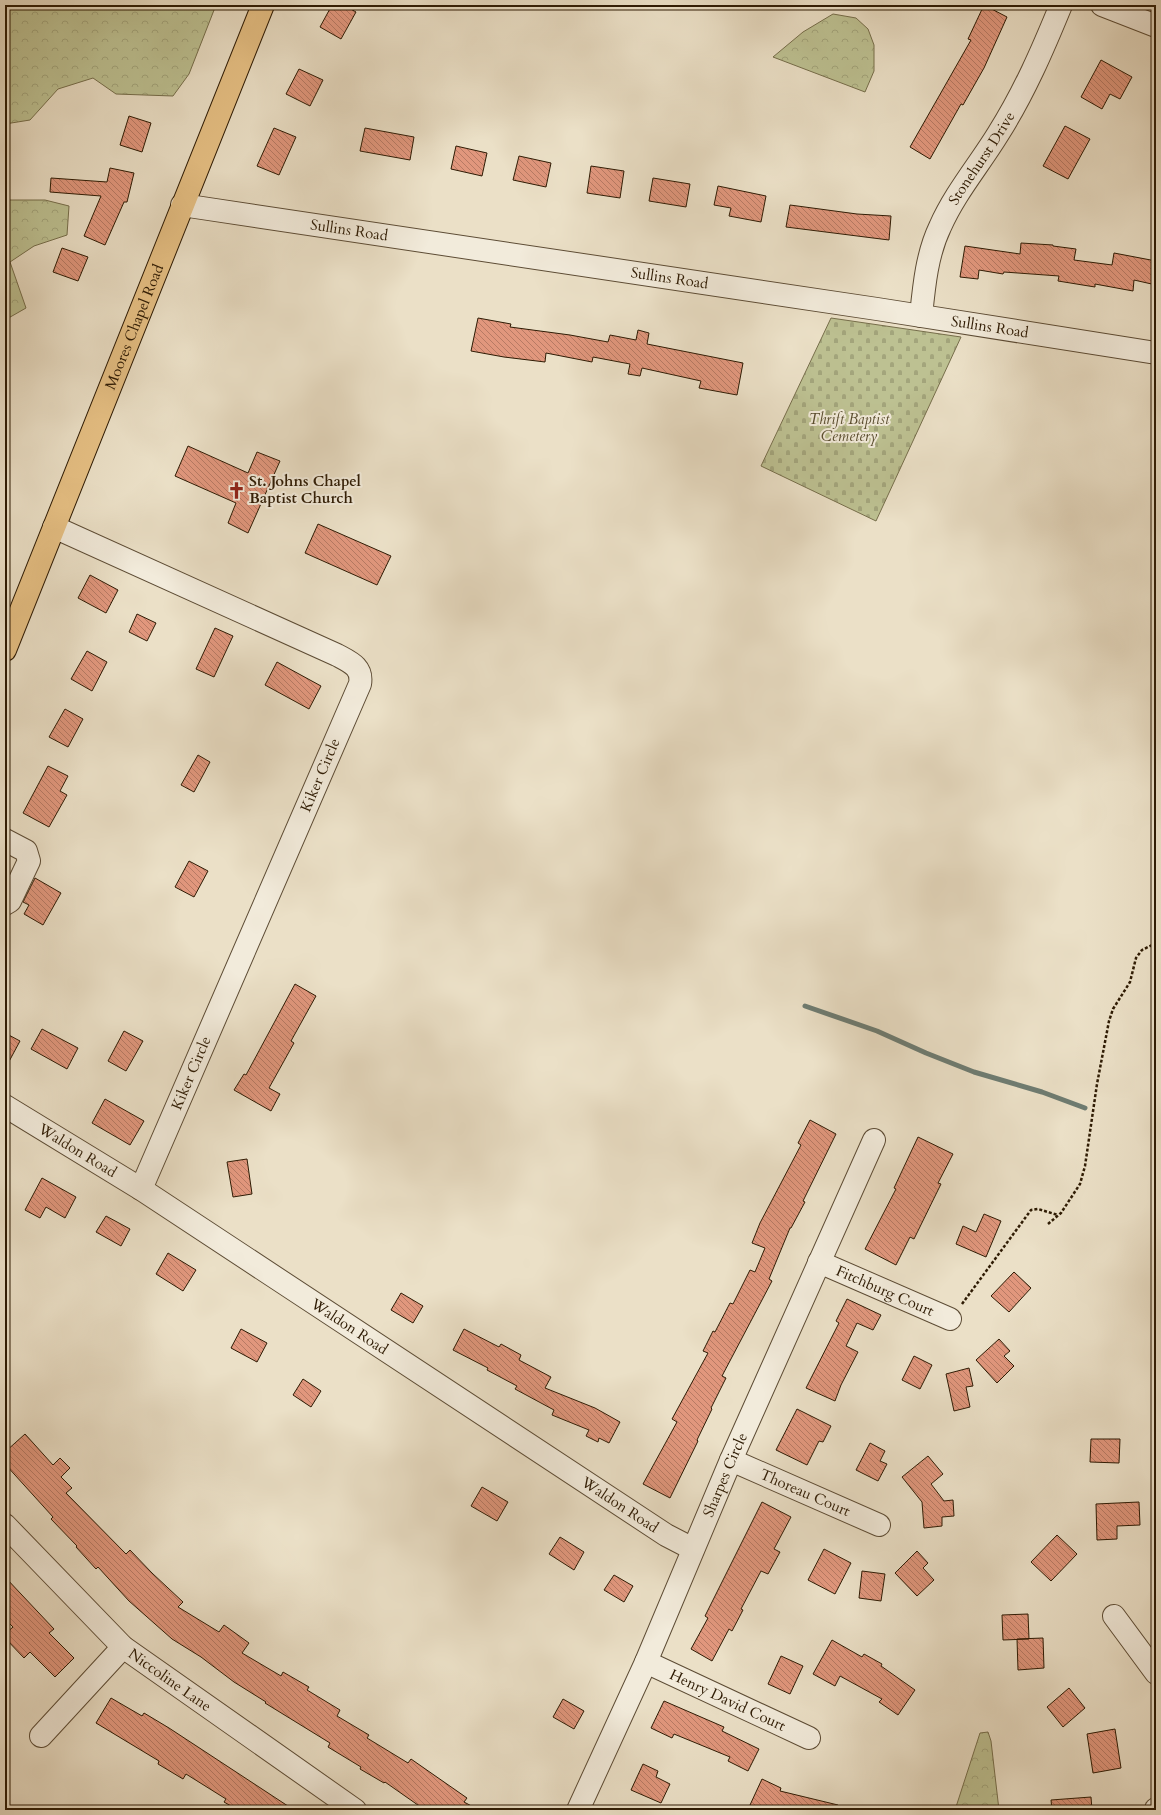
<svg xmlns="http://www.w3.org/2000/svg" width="1161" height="1815" font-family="Cardo,serif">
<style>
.forest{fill:url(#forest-crowns);stroke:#766e4b}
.cemetery{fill:url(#cemetery-stones);stroke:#766e4b}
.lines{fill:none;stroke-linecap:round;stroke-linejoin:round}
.stream{stroke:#6e7c72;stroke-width:5}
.building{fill:url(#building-back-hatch);stroke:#2e1b04}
.minor-casing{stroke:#5d4c35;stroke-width:24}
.major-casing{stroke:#2e1b04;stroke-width:24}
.path{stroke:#2e1b04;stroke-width:2.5;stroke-dasharray:3 2;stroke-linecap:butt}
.minor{stroke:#f2ebdb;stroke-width:22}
.major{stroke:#e6c084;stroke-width:22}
.labels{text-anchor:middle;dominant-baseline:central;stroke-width:4;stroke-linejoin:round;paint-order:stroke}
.street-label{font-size:15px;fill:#2e1b04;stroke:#f2ebdb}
.park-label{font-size:15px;font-style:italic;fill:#594d2f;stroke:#f2ebdb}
.poi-label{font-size:15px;font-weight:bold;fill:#2e1b04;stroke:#f2ebdb;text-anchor:start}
</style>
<defs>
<pattern id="forest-crowns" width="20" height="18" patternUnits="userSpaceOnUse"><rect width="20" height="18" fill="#bdc192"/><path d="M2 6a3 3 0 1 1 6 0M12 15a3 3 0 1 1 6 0" fill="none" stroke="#a3a57c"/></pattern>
<pattern id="cemetery-stones" width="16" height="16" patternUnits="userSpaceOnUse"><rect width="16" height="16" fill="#bdc192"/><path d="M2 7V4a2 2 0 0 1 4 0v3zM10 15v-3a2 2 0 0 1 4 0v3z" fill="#a3a57c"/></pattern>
<pattern id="building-back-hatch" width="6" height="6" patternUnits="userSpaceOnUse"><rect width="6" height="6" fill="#e1977d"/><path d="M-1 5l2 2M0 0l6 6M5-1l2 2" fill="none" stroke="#b77a64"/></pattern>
</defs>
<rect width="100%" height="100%" fill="#ebe0c7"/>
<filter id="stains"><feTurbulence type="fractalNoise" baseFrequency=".005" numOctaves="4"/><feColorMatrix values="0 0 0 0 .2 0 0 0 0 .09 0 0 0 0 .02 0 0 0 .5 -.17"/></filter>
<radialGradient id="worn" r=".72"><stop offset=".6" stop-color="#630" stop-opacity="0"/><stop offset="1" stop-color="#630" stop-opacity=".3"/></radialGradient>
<path class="forest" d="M5,5h211l-27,69 -16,22 -57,-2 -23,-16 -35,11 -28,31 -25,4z
M833,14l23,4 12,11 6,16v26l-9,21 -92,-35 30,-25z
M9,200h36l24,6 -2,29 -33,11 -24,16 16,46 -21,12v-103z
M988,1732l3,9 8,69h-44l25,-77z"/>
<path class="cemetery" d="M831,318l130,19 -85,184 -115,-55z"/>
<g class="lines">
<path class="stream" d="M805,1006l72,25 49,22 48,19 68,20 43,16"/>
</g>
<path class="building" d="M332,5h12l12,7 -15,27 -21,-12z
M984,5l23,12 -23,51 -21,37 -2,-1 -31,55 -20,-12 61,-107 -3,-1z
M1101,60l31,17 -12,22 -10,-5 -8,15 -21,-12z
M299,69l24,11 -13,26 -24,-12z
M129,116l22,7 -9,29 -22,-7z
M1065,126l25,13 -22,40 -25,-13z
M274,128l22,9 -17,38 -22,-9z
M365,128l49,9 -4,23 -50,-9z
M456,146l31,7 -5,23 -31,-7z
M519,156l32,7 -5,24 -33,-7z
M591,166l33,5 -4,27 -33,-5z
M110,168l24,5 -7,29h-3l-19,43 -21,-9 17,-40 -51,-4 1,-14 56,4z
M653,178l37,6 -4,23 -37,-6z
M718,186l48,10 -5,26 -32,-6 2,-8 -17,-3z
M790,205l67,9 34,2 -2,24 -103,-13z
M1021,243l32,2v1l23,3 -2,11 38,5 2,-12 42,8v24l-22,-5 -1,11 -38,-7v3l-37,-6 1,-5 -55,-4 -1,2 -24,-4 -1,9 -18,-2 5,-31 55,8z
M62,248l26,9 -10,24 -25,-9z
M478,318l33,6 -1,3 60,8 38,7 2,-7 26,5 2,-10 11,3 -2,11 96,19 -6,32 -38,-7 2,-7 -59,-13 -2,8 -12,-2 2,-10 -37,-7 -1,5 -46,-9 -1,9 -41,-5 -33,-6z
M188,446l60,27 9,-21 23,9 -32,72 -20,-10 8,-20 -61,-27z
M318,524l73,32 -14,29 -72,-32z
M90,575l28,15 -12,23 -28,-15z
M137,614l19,9 -9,18 -18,-9z
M215,628l18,8 -19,41 -18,-8z
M87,651l20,11 -15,29 -21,-12z
M277,662l44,24 -12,23 -44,-24z
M65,709l18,10 -15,28 -19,-10z
M198,755l12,7 -16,30 -13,-7z
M48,766l20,10 -8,15 7,4 -18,32 -26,-14z
M189,861l19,10 -14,26 -19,-10z
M35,878l26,15 -18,32 -19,-11 5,-9 -6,-3z
M295,984l21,12 -25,45 3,2 -25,45 11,6 -9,17 -37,-21 10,-16 2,1z
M42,1029l36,19 -11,21 -36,-20z
M124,1031l19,10 -17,30 -18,-10z
M5,1033l15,8 -15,28z
M105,1099l39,22 -14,24 -38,-22z
M810,1120l26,14 -33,67 2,1 -14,26h-1l-21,51 3,2 -50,95 4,2 -15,30 1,1 -15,31 1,1 -28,57 -27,-14 34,-62 -5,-3 36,-66 -5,-2 10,-20 2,1 15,-29 3,1 17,-34 5,2 10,-24 -13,-5 8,-20 41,-78 -3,-2z
M918,1137l35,17 -15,29 3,1 -27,55 -4,-2 -14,28 -31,-16 31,-60 -2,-1z
M247,1159l5,35 -19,3 -6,-35z
M42,1178l34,19 -11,21 -19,-11 -6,11 -15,-8z
M984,1214l17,7 -15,36 -30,-13 7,-18 13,6z
M106,1216l24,13 -9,17 -25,-14z
M168,1253l28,17 -13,21 -27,-17z
M1014,1272l17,16 -22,24 -18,-16z
M401,1293l22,13 -10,17 -22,-13z
M847,1299l34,16 -8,15 -16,-7 -11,23 12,6 -17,33 -6,16 -29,-13 33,-65 -3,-2z
M241,1329l26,14 -10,19 -26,-14z
M464,1329l35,18 2,-3 20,11 -2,5 32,17 -6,11 50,20 25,14 -11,21 -10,-5 -1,4 -12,-6 3,-6 -37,-15 2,-5 -39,-21 2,-3 -30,-16 1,-2 -35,-18z
M999,1339l11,12 -6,5 10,10 -17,17 -21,-23z
M914,1356l18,9 -12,24 -18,-9z
M969,1368l4,18 -7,1 4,20 -16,4 -8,-37z
M303,1379l18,12 -10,16 -18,-12z
M797,1409l34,17 -8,16 -4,-1 -12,24 -31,-15z
M25,1434l28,31 7,-7 10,10 -9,9 11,11 -6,5 60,61 4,-4 22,23 31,29 -5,5 41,25 5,-7 25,18 -7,10 39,23 2,-4 26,15 -2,3 33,20 -3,6 32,19 -2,3 41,25 3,-4 56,39 -3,4 15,8h-54l-40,-28 -1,1 -24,-14 1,-2 -33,-20 2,-4 -65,-40 1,-1 -32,-20 -33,-25 -29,-18 -43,-38 -31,-34 -2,2 -20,-22 1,-1 -26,-27 2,-2 -48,-53v-12z
M1091,1439h29l-1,24 -29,-1z
M870,1443l15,8 -5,10 7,3 -9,17 -22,-11z
M928,1456l15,18 -12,10 13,17 9,-1 1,16 -12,1v9l-18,2 -2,-26 -20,-25z
M482,1487l26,15 -11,19 -26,-15z
M762,1502l29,15 -17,32 6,3 -12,22 -7,-3 -20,38 2,1 -11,21 -3,-2 -17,32 -21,-12 17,-31 -3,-2z
M1139,1502l1,23 -23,1v13l-20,1 -1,-36z
M1057,1535l20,19 -26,27 -20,-19z
M560,1537l24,15 -10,18 -25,-16z
M824,1549l27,14 -16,31 -27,-14z
M917,1551l11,12 -5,5 11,12 -17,16 -22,-23z
M862,1571l23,3 -4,27 -22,-3z
M614,1575l19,11 -9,16 -20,-12z
M5,1577l49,52 -5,4 25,25 -19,19 -25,-25 -6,6 -19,-20v-4l8,-7 -8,-8z
M1028,1614l1,25 -26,1 -1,-25z
M1043,1638l1,30 -26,2 -1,-31z
M832,1640l30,17 2,-3 18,10 -1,2 34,24 -17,25 -19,-13 3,-3 -42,-23 -5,10 -22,-12z
M781,1656l22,10 -13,28 -22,-10z
M1069,1688l16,20 -22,19 -16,-20z
M111,1698l31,18 2,-3 25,15 125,82h-56l-14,-8 2,-3 -40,-25 -3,5 -25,-15 1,-3 -63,-38z
M563,1699l21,12 -10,18 -21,-12z
M664,1701l60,26 -2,4 37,18 -11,22 -20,-10 2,-4 -56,-23 -2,4 -21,-10z
M1115,1729l6,39 -28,5 -6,-39z
M643,1764l15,7 -2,6 14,7 -9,19 -30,-13z
M762,1779l19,9 -1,3 58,14 -1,5h-75l-12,-5z
M1091,1797l1,13h-40l-1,-10z"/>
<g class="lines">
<defs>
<g id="minor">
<path d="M1102,5l54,21"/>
<path id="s1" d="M182,205l695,104 279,44"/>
<path id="s2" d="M921,316c3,-30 6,-62 19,-89 15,-34 39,-62 58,-93 26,-41 45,-85 63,-129"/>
<path d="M54,527l283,128c13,7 26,12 23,29l-219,505"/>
<path d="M5,840l21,11 3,10 -19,40 -5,3"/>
<path id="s3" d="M5,1106l136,83 525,346 27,14"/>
<path id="s4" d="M819,1262l131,57"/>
<path id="s5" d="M731,1460l148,65"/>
<path id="s6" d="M5,1525l118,122 232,163"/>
<path d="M1114,1616l42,57"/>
<path id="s7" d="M646,1662l163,76"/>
<path d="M41,1736l82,-89"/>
<path id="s8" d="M578,1810l68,-148 85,-202 143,-320"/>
<path d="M1156,1810v-1"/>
</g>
<g id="major">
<path id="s9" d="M5,650l258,-645"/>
</g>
</defs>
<use href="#minor" class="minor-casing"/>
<use href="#major" class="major-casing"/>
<path class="path" d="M1048,1224l13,-11 19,-29 5,-18 12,-82 12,-63 4,-12 17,-27 6,-24 6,-8 10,-5 4,1
M962,1304l69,-94 7,-1 20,6"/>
<use href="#minor" class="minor"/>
<use href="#major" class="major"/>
</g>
<defs>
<symbol id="church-bare" viewBox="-9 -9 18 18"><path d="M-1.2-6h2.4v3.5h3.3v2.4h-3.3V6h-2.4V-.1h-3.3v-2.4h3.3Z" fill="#8f2418" stroke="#f2ebdb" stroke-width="2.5" paint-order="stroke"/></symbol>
</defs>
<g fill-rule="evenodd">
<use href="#church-bare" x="224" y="478" width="25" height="25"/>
</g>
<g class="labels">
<g class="street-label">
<text stroke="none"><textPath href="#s2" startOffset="172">Stonehurst Drive</textPath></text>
<text stroke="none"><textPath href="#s1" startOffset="169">Sullins Road</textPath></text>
<text stroke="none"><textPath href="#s1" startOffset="493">Sullins Road</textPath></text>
<text stroke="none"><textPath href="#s9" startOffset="348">Moores Chapel Road</textPath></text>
<text stroke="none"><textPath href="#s1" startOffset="817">Sullins Road</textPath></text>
<text transform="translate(320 775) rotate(-67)">Kiker Circle</text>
<text transform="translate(191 1073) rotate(-67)">Kiker Circle</text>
<text stroke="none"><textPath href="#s3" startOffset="85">Waldon Road</textPath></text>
<text stroke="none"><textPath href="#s4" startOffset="72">Fitchburg Court</textPath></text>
<text stroke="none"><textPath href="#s3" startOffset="409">Waldon Road</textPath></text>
<text stroke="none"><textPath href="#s8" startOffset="366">Sharpes Circle</textPath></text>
<text stroke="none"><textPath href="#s5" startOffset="81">Thoreau Court</textPath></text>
<text stroke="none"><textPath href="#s3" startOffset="733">Waldon Road</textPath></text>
<text stroke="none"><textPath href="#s6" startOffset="227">Niccoline Lane</textPath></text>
<text stroke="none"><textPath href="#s7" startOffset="90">Henry David Court</textPath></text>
</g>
<g class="park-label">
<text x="849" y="419">Thrift Baptist<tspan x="849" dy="17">Cemetery</tspan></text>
</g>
<g class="poi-label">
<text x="249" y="481">St. Johns Chapel<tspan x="249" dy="17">Baptist Church</tspan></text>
</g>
</g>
<rect width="1161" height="1815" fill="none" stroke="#ebe0c7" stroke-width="20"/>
<rect x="6" y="6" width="1149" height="1803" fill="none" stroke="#2e1b04" stroke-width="2"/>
<rect x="10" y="10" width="1141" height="1795" fill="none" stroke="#2e1b04"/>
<rect width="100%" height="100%" filter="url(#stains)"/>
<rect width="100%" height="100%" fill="url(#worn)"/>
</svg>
